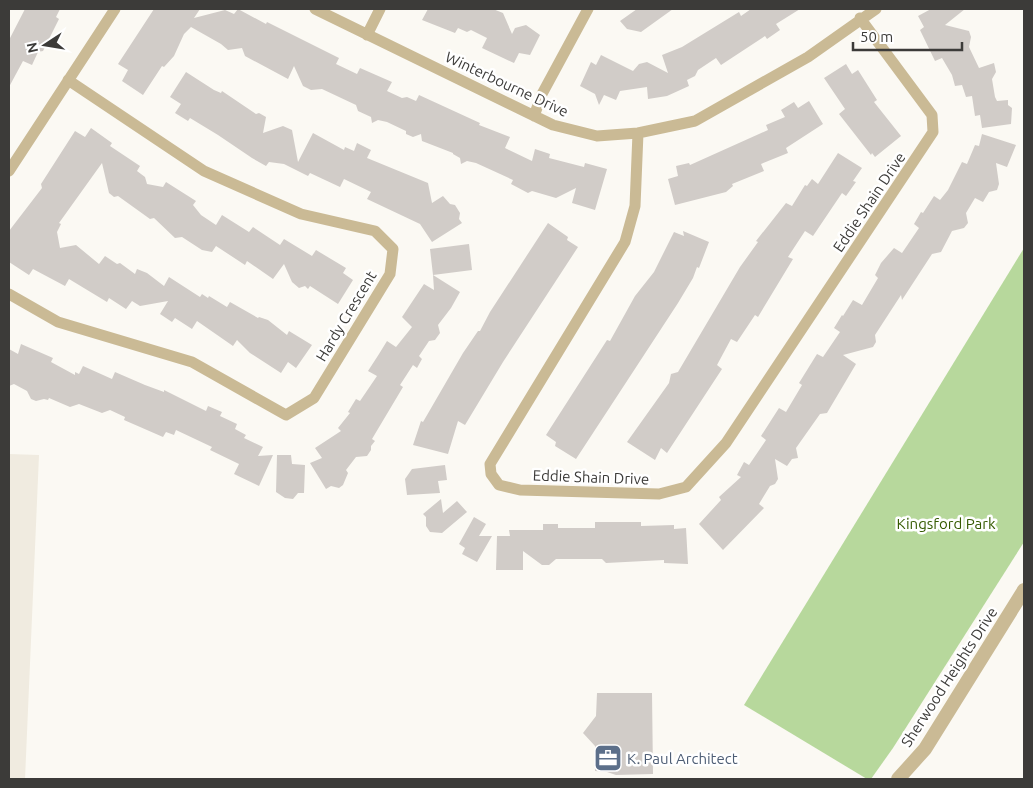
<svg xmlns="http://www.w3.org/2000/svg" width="1033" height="788" font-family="Ubuntu,sans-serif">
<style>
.built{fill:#f0ebe0}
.green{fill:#b7d89c}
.building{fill:#d1ccc8}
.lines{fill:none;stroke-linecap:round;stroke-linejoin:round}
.minor{stroke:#caba95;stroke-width:11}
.tertiary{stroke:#caba95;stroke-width:14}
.labels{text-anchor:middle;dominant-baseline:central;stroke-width:5;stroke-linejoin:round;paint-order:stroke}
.street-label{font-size:15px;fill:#3c3b39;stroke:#fff}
.park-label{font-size:15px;fill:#355a00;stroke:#fff}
.service-label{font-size:15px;fill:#4e5e75;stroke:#fff;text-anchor:start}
</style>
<rect width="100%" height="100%" fill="#fbf9f3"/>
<path class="built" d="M9,454l30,1 -14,324h-16z"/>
<path class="green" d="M1024,248v294l-131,206 -22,31h-4l-123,-74z"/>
<path class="building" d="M25,9h35l-4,8 3,2 -16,32 -5,1 -6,13 -9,-4 -14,26v-47z
M154,9h46l-6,9 31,-8 9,4 4,-5 28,15 1,-2 72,36 -3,6 21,10 3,-6 32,14 -5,9 15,7 5,-1 9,4 3,-6 61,28 -1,2 31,12 -5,11 27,13 3,-12 15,5 -1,4 35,9 1,-4 22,6 -12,41 -23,-7 4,-15 -20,10 -24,-7 -4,2 -17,-9 2,-4 -37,-17 -9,-2 -6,3 -1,-6 -7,-4v-1l-31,-12 -1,-7 -8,3 -7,-3v-3l-19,-9 -9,-2 -6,3 -1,-6 -13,-6 -2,-6 -34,-16 -11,1 -8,-4 -9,-20 -6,13 -43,-23 -3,-8 -14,2 -7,-6 -30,-17 -7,7 -10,22 -10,11 -2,-1 -19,29 -21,-14 6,-11 -10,-6z
M428,9h65l10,4 9,21 3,-6 11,-3 14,10 -10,20 -11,-2 -5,10 -32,-15 5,-10 -16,-8 -4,2 -9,-4 -3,5 -33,-13z
M637,9h36l-32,23 -14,-3 -7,-8z
M751,9h49l-24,15 4,6 -13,9 -2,-3 -44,29 -5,-7 -18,12 -3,6 -8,4 2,6 -22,10 -19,3 -1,-12 -27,4 -4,9 -12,-5 -5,10 -4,-11 -15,-8 11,-24 5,3 5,-10 32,16 6,-7 8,-2 21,11 -6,-18 20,-8 57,-35 2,4z
M931,9h34l-20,16 24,6 2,6 -2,10 10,21 15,-5 2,9 -4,7 3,18 2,4 11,-1v5l4,3 -1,16 -29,4 -2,-13 -5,1 -3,-20 -6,1 -4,-12 -7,1 -3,-11 -10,-17 -7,3 -15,-31 4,-3 -6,-11z
M846,64l6,10 6,-4 19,30 -3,2 27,34 -26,21 -3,-4 -1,2 -32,-41 6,-5 -21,-31z
M186,72l28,18 7,3 1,-2 34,23 3,-1 7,4 -3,16 20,-7 9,4 6,32 15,-29 31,17 1,-3 9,4 3,-8 14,7 -4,8 61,25 4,20 11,-7 7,8 5,1 5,8 -1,6 3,4 -30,19 -12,-18 -53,-25 4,-7 -27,-13 -4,8 -30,-14 -2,3 -24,-12 -15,-2 -3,4 -14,-8 -34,-23 -28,-17 -2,3 -13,-8 6,-9 -11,-7z
M809,101l14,23 -37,24 2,5 -27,11 3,7 -32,13 1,2 -7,6 -51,13 -7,-26 10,-3 -2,-10 13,-3 1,2 78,-35 -2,-5 19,-8 -4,-7 13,-8 4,6z
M91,128l21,15 -2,3 30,20 -3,5 8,6 2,7 16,3 3,-5 30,19 -3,4 8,10 15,10 6,-10 27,17 4,-5 27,18 4,-6 28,17 4,-6 30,18 -3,5 10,7 -15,24 -28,-18 -2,3 -3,-3 -6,2 -7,-6 -8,-18 -11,15 -26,-18 -2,4 -29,-19 -4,6 -10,-2 -20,-13 -7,1 -21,-20 -4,1 -32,-23 -4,1 -5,-4 -7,-30 -43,60 2,1 -4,8 3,16 16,-3 23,19 6,-8 12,8 3,-1 15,11 2,-5 10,4 17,13 5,-9 31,20 2,-3 6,4 1,-2 18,11 3,-5 28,16 1,-1 9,3 19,15 2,-4 23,14 -16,23 -8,-6 -7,11 -31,-20 -13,-13 -4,6 -36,-25 -5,8 -17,-11 -3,4 -12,-8 8,-13 -28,5 -8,-5 -6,8 -17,-11 -2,4 -38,-23 -4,7 -32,-17 -4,6 -20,-13v-31l33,-43 -1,-4 34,-53 10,6z
M982,134l34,11 -9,22 -11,-4 3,21 -2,6 -8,2 -6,10 -8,-4 -9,15 2,10 -4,5 -12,3 -11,21 -9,2 -30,46 -1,-5 -26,40 1,7 -3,5 -30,8 13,9 -29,49 -7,1 -24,34 2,10 -6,1 -5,7 -12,-7 3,20 -3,5 -5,2 -11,18 5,4 -41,42 -24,-26 22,-24 -2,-3 22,-20 -4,-2 7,-13 5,3 17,-25 -5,-4 18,-28 7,4 16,-27 -3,-2 18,-29 6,3 17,-25 -6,-4 8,-13 1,1 10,-16 9,5 16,-27 -3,-3 6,-12 13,-15 8,5 17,-25 -5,-4 7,-12 2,1 11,-17 6,4 8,-10 14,-28 5,2 8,-19 4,1z
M838,153l24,15 -9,13 3,1 -10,14 -4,-3 -29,43 -8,-5 -17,26 5,2 -35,58 -3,-2 -18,27 -6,-3 -14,26 5,4 -55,84 -6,-5 -6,12 -28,-18 42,-59 2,-9 7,-2 62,-105 18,-25 -2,-1 30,-38 6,3 13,-21 2,1 5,-7 6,5z
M548,223l20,14 -1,3 11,7 -75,115 -38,63 -7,-4 -10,33 -35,-9 8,-24 2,1 40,-69 15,-22h2l10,-19z
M683,231l26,11 -10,26 -2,-1 -4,11 -15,25 -102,156 -21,-13 1,-4 -10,-7 61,-95 3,1 25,-45 19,-24 20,-40 10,4z
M469,244l3,26 -39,5 -3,-26z
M433,275l27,17 -9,16 -13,17 2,8 -5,7 -6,1 -10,15 3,3 -5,9 -4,-3 -13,20 3,2 -31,52 3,2 -4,5v4l-4,6 -11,1 -10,13 2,3 -5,12 -4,3 -8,-2 -5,3 -16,-26 12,-5 -7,-10 26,-17 -3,-3 12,-15 -2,-1 8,-13 4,2 17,-25 -9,-5 11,-17 8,-13 9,6 16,-20 -10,-10 22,-33 10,6z
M21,344l32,14 -2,4 24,13v-3l4,2 4,-8 29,13 3,-7 30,13 19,7v-2l42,21 2,-5 14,6 -2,4 17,8 -2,5 11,6 -2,3 19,9 -5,9 15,-1 -14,31 -25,-12 5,-10 -29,-14 2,-3 -36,-17 -2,5 -8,-3 -3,5 -39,-17 1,-3 -15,-7 -8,3 -23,-9 -9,3 -21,-9 -1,2 -4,-1 -8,2 -5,-2 -4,-8 -13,-7 -5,2v-37l9,5z
M277,455h14l1,9 13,1 -1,28h-6l-5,6 -8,-1 -9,-6z
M445,465l2,15 -9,1 2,12 -33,2 -2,-16 7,-10z
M441,499l2,14 14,-12 10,11 -25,21 -12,-1 -4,-6v-9l-3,-3z
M474,517l12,7 -7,12h13l-15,26 -15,-8 3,-6 -6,-4z
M595,522h46v4l33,-1v4l12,-1 2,36 -24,-1v-3l-58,3 -4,-4h-46l-7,6h-7l-19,-14v19h-27l1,-34h13l-1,-6h34v-6h15v4h37z
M597,693h55l1,81 -37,1 -9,-3 -12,-1v-25l-12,-13 13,-17z"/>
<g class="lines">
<path class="minor" d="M315,9l238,116 44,11 41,-3 57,-12 113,-64 68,-48
M367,35l13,-26
M534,116l8,-22 46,-85
M638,133l-3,73 -10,36 -135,222 1,10 8,11 21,5 139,4 27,-7 40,-44 207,-311 -1,-17 -72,-97
M9,171l106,-162
M9,294l49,28 134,40 94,53 28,-17 76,-124 3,-25 -18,-18 -74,-17 -97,-43 -136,-91"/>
<path class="tertiary" d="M898,779l27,-30 99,-159"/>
</g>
<defs>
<symbol id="office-square" viewBox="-11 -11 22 22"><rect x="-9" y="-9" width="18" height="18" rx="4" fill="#5c6f8a" stroke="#fff"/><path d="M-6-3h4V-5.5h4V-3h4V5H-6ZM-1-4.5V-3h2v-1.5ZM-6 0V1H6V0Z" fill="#fff"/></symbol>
</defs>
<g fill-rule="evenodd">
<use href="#office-square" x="592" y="742" width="32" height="32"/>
</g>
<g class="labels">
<g class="street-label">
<text transform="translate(507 84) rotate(25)">Winterbourne Drive</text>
<text transform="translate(869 202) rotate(-56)">Eddie Shain Drive</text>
<text transform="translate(346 316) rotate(-59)">Hardy Crescent</text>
<text transform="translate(591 477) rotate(2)">Eddie Shain Drive</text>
<text transform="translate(949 677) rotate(-57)">Sherwood Heights Drive</text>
</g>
<g class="park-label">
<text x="946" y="523">Kingsford Park</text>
</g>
<g class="service-label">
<text x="627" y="758">K. Paul Architect</text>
</g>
</g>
<rect width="1033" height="788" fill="none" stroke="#3c3b39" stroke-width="20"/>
<g transform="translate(45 45) rotate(258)" stroke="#ffffff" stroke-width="4" paint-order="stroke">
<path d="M0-4L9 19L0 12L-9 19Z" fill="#3c3b39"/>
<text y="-8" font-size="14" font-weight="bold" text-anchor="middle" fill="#3c3b39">N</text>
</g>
<path d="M853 42v8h109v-8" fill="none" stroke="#3c3b39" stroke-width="2.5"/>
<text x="860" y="42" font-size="15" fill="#3c3b39" stroke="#ffffff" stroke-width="4" paint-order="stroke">50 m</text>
</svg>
